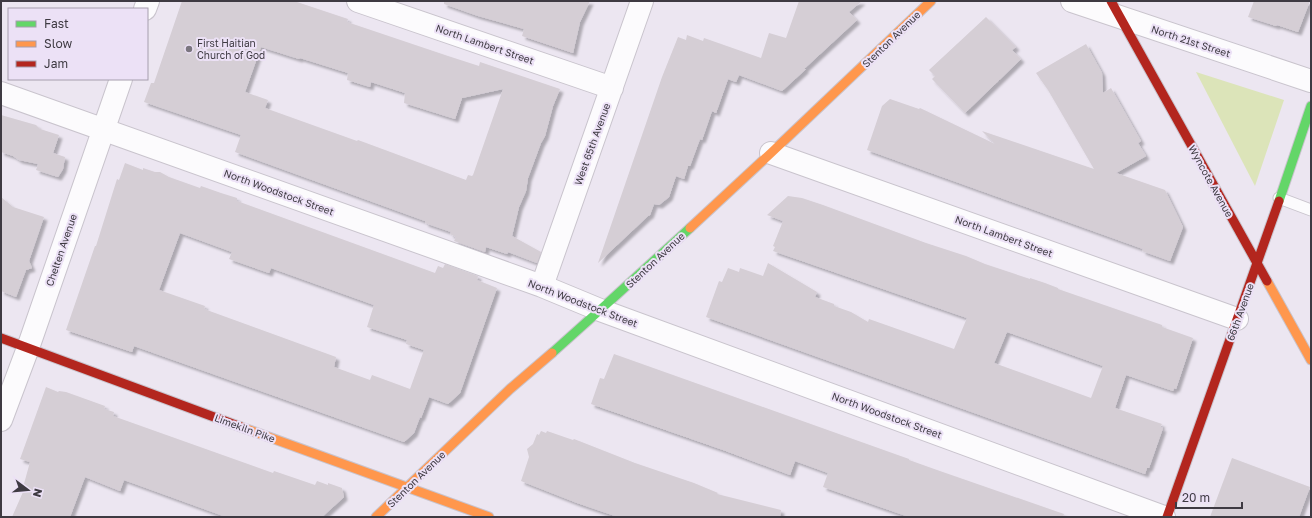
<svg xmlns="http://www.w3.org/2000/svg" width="1312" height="518" font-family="'Golos Text',sans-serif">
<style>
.green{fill:#dce4b9}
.building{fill:#d5ced5;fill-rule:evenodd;filter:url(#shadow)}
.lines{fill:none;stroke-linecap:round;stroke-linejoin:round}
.lane-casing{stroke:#c9c4cd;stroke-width:13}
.street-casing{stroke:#c9c4cd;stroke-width:24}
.fast-casing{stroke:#c9c4cd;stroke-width:11}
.slow-casing{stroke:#c9c4cd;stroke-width:11}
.jam-casing{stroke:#c9c4cd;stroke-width:11}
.lane{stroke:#fcfbfd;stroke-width:11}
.street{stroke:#fcfbfd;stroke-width:22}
.fast{stroke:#63d668;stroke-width:9}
.slow{stroke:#ff974d;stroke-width:9}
.jam{stroke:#b3261e;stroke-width:9}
.poi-dot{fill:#7b767f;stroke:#ece1f6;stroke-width:1.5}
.labels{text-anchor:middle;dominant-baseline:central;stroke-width:4;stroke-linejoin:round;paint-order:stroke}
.street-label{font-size:10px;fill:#3e3a42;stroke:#ece1f6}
.poi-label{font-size:10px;fill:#3e3a42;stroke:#ece1f6;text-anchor:start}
</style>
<defs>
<filter id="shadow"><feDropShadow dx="3.5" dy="3.5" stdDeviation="1" flood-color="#0004"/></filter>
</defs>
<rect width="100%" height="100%" fill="#ece6f1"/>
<path class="green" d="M1196,72l88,28 -29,86z"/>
<path class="building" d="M182,1h112l54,18 -1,3 101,34 31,10 1,-4 80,27 -7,17 -8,30 -4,7 -13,35 -2,13 -7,16 -7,29 29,16 -4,11 -29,-11 -1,2 -21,-7 -1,5 -31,-11 2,-4 -6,-3 1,-2 -26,-9v-2l-190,-69 6,-17 -97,-33 7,-19h3zM261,47l38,12 1,-1 48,15 -1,7 23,7 1,-5 34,11 -1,10 51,16 7,-21 41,-9 -30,86 -1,1 -4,-1 -2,5 -108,-40 -1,1 -92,-33 3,-8 -23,-8z
M444,1h146l-10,21 -7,31 -51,-17 2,-7 -46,-13 -34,-12z
M799,1h63l-13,11 8,8 -53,49h2l-24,22 -43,-16 -3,7 -8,-3 -12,34 -4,-2 -10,29 -2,-1 -10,27h-2l-4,13 -8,-3 -7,21 -10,8 -5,-1 -4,11 -2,1 -50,47 64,-186 16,-40 8,3 1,-5 16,6 1,-3 57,20 8,-25 17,5z
M1254,1h56l-12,31 -21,-7 -1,1 -28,-9z
M986,17l30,30 -4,3 9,9 -56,54 -33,-34 3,-3 -6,-6z
M1086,44l16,29 1,20 8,-5 30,53 -3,2 8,13 -30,17 49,17 18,37 -13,34 -28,-10 1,-2 -276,-99 15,-44 8,-7 29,10 1,-1 75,36 -13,-13 112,38 -46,-79 -12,-17z
M1,115l35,10 4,4 19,6 -6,18 12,4 -2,12 -5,8 -22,-7 2,-6 -19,-4 -6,-4 -12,-4z
M125,163l18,7v-2l12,4h5l9,5 31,11 1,-2 20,7 16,5v3l198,72 3,-7 5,2 2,-4 33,12 -1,4 20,8 -37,105 -12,11 -19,-7 -8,21 -1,-1 -6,16 -10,9 -270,-96 -2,6 -66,-22 29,-84h1l21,-67 2,1zM180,233l52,19 -3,7 40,14 2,-5 103,37 -7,22 40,13 -1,4 18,6 -14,39 -38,-14 -2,5 -36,-13 2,-10 -132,-48 1,-3 -46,-16z
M788,196l14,2 21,7 103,38 40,13 19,8 45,15v-1l15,5 13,5v1l104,36v2l31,11 -17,51 -2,-1 -1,3 -47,-16 -11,33 47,16 -2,3 3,1 -14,40h-2l-2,6 -439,-157 13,-36 3,1 6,-14 11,4 1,-4 23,8 5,-13 49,29 -2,5 19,7v2l17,6 17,10 1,-3 85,30 13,-31 -194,-67 2,-4 -2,-1 10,-25 -16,-6zM1007,332l96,34 -12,32 -97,-35z
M1,197l12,10 31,10 -15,44 3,7 -6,2 -10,27 -15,-6z
M614,354l295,105v1l28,10 127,44 -1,3h-154l-86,-30 5,-14 -33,-12 -5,14 -67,-25 -132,-46 9,-26 4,1z
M46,387l12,5 1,-1 7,1 39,14 -1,3 10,3 -1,4 146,52 14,5 1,-2 41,14 2,-4 11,4v-2l14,5 2,9 -22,20h-96l-102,-37 -4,11 -35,-14 -15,40h-58l11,-25 -1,-1 8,-29 -10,-3z
M541,431l5,2 1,-2 26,9 1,-1 61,24 59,20 24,10 -1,1 64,16 -1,7h-162l-41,-14 -56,-22 8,-24 -2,-8 6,-5 4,-10 2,1z
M1232,458l78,29 -11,30h-89z"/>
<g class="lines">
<defs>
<path id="lane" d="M1279,198l32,12"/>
<path id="street" d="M358,1l254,87
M1072,1l239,80
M145,9l3,-8
M1,93l541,193 58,24 564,207
M771,153l466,166
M542,286l100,-285
M1,420l27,-72 93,-269"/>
<path id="fast" d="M1279,201l32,-95
M552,353l48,-43 90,-82"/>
<path id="slow" d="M690,228l81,-75 160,-152
M1267,281l44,79
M241,427l248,90
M376,517l134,-128 42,-36"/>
<path id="jam" d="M1111,1l156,280
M1,338l240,89
M1167,517l112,-316"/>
</defs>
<use href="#lane" class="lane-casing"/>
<use href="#street" class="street-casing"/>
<use href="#fast" class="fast-casing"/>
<use href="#slow" class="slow-casing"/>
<use href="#jam" class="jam-casing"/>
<use href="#lane" class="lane"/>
<use href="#street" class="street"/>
<use href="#fast" class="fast"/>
<use href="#slow" class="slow"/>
<use href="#jam" class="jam"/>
</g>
<circle class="poi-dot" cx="189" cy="49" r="4"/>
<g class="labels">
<g class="street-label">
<text transform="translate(891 39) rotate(-44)">Stenton Avenue</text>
<text transform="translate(1191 41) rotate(18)">North 21st Street</text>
<text transform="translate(485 44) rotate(19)">North Lambert Street</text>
<text transform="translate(592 144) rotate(-70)">West 65th Avenue</text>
<text transform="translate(1211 181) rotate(61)">Wyncote Avenue</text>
<text transform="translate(279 192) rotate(20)">North Woodstock Street</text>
<text transform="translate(1004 236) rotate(20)">North Lambert Street</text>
<text transform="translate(61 250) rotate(-71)">Chelten Avenue</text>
<text transform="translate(655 260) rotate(-43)">Stenton Avenue</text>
<text transform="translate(583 303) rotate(21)">North Woodstock Street</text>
<text transform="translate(1240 312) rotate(-70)">66th Avenue</text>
<text transform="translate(887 415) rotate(20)">North Woodstock Street</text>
<text transform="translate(245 428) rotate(20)">Limekiln Pike</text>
<text transform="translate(416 479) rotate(-44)">Stenton Avenue</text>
</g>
<g class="poi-label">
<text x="197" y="43">First Haitian<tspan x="197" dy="12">Church of God</tspan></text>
</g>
</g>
<rect width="1312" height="518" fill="none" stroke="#3e3a42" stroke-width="4"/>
<rect x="8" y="8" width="140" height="72" fill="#ece1f6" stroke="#a69eae"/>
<rect x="16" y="21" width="20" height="6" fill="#63d668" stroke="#a69eae"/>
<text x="44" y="28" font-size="12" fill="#3e3a42">Fast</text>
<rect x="16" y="41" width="20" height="6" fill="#ff974d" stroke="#a69eae"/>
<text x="44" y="48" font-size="12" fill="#3e3a42">Slow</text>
<rect x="16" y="61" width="20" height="6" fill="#b3261e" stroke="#a69eae"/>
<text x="44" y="68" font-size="12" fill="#3e3a42">Jam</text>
<g transform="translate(28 490) rotate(106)" stroke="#ece1f6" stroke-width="3" paint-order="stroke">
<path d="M0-3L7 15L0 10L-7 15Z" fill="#3e3a42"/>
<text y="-6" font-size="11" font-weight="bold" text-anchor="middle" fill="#3e3a42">N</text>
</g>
<path d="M1176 502v6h66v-6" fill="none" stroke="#3e3a42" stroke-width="2"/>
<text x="1182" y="502" font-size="12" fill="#3e3a42" stroke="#ece1f6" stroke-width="3" paint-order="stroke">20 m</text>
</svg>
